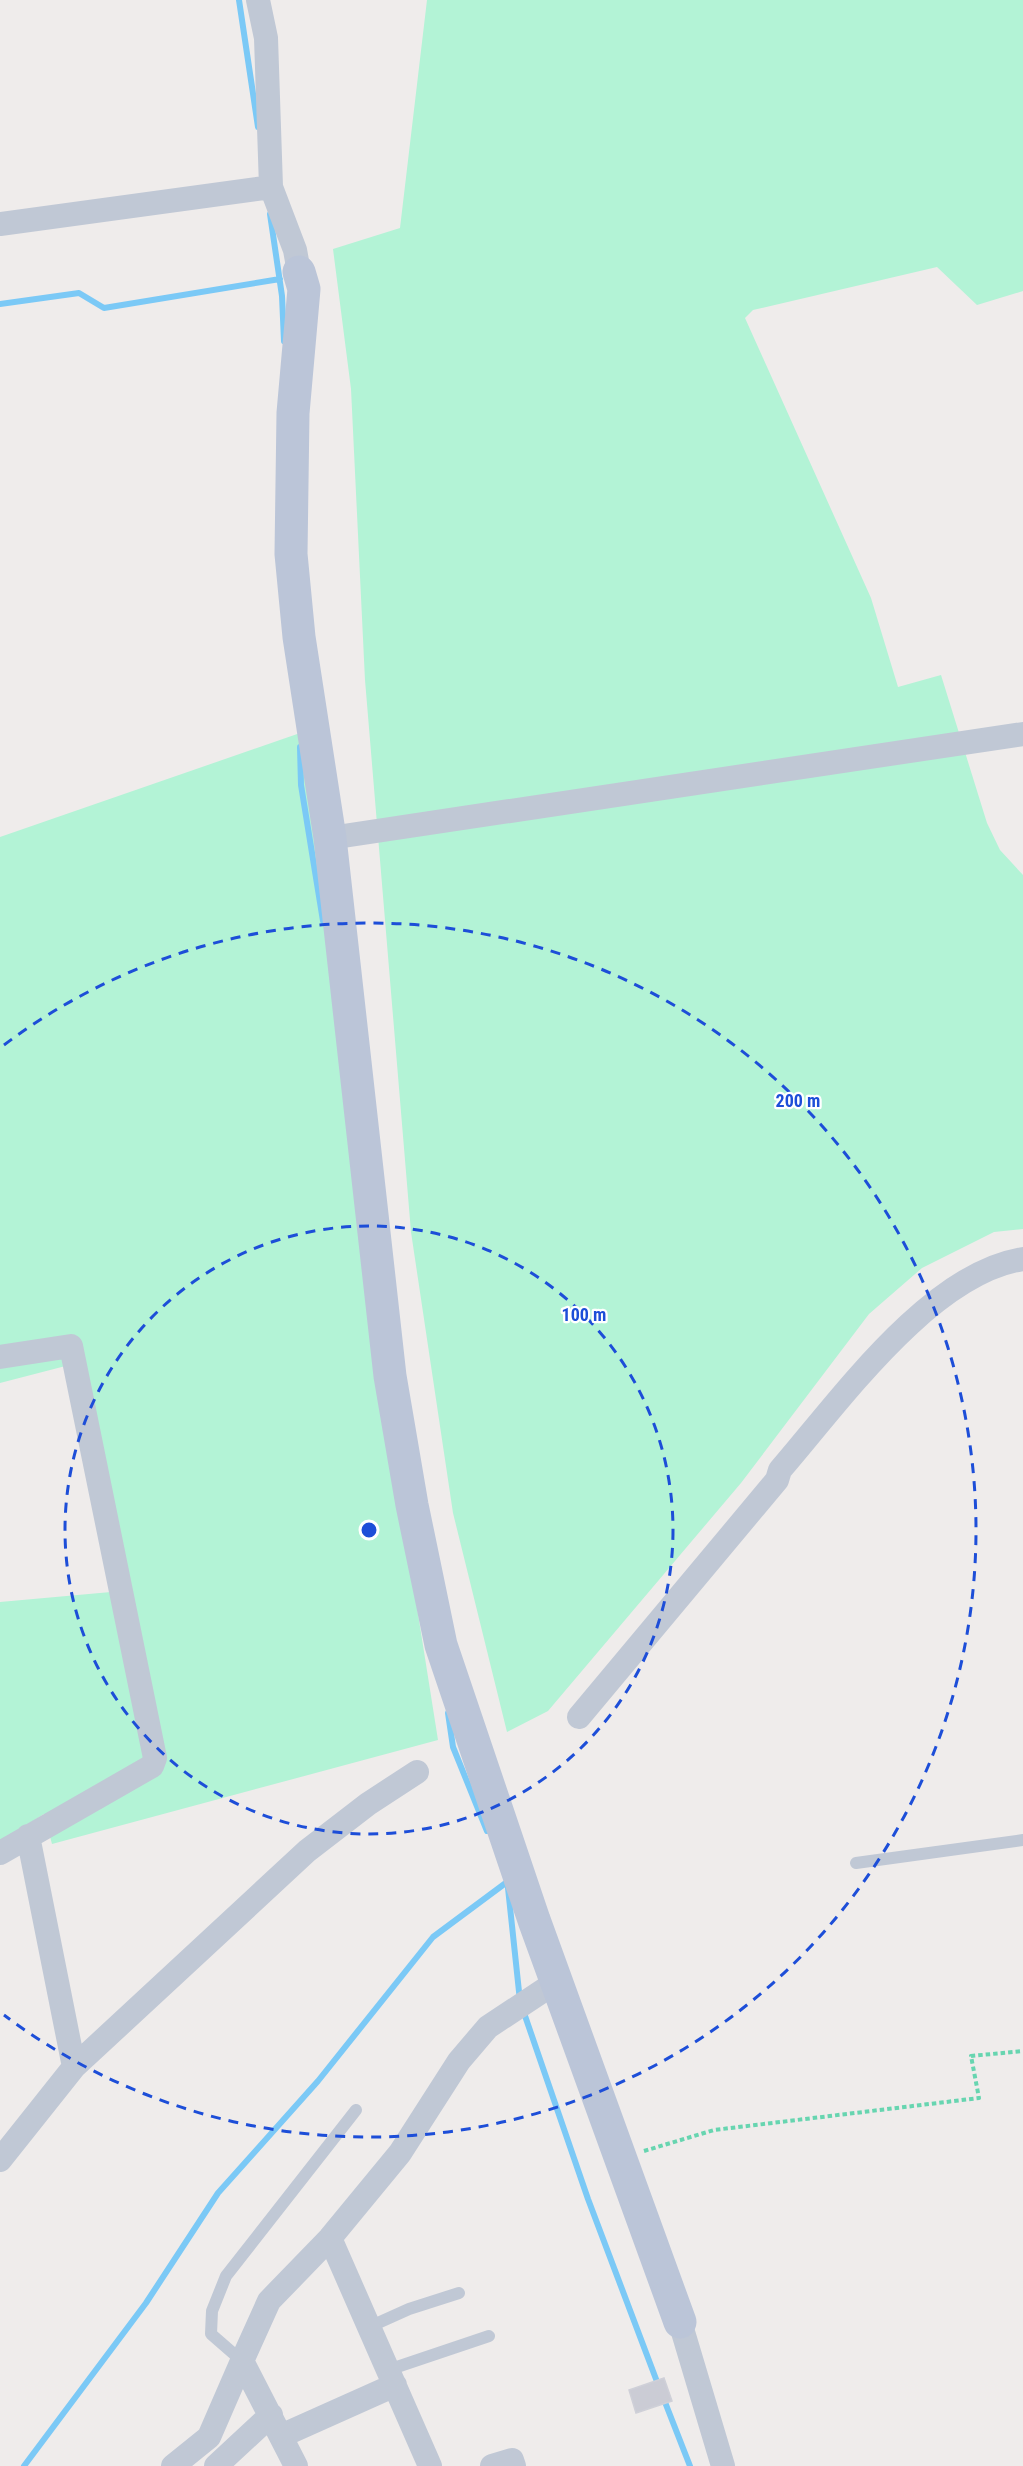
<svg xmlns="http://www.w3.org/2000/svg" width="1023" height="2466" font-family="'Roboto Condensed',sans-serif">
<style>
.green{fill:#b3f3d6}
.lines{fill:none;stroke-linecap:round;stroke-linejoin:round}
.stream{stroke:#7bc9f6;stroke-width:6}
.building{fill:#cbccd5;stroke:#cfd0d8;stroke-width:1.5}
.path{stroke:#67d5b0;stroke-width:4;stroke-dasharray:4.5 3;stroke-linecap:butt}
.lane{stroke:#c0c8d5;stroke-width:12}
.street{stroke:#c0c8d5;stroke-width:24}
.secondary{stroke:#bbc5d8;stroke-width:33}
.ring{fill:none;stroke:#1d4ed8;stroke-width:3;stroke-dasharray:10 8}
.centre{fill:#1d4ed8;stroke:#fff;stroke-width:3}
.ring-label{font-size:18px;text-anchor:middle;font-weight:bold;fill:#1d4ed8;stroke:#fff;stroke-width:4.5;stroke-linejoin:round;paint-order:stroke}
</style>
<rect width="100%" height="100%" fill="#efeceb"/>
<path class="green" d="M427,0h596v291l-46,14 -40,-38 -184,43 -8,8 126,280 27,89 43,-12 46,148 13,27 23,25v354l-29,3 -72,36 -53,46 -128,169 -193,228 -41,21 -54,-219 -42,-281 -46,-552 -14,-291 -18,-140 67,-21z
M303,732l112,863 23,145 -386,104 -8,-30 -44,28v-240l122,-11 -41,-229 -81,21v-546z"/>
<g class="lines">
<path class="stream" d="M239,0l19,127
M270,214l12,82 2,45
M0,304l79,-11 25,15 176,-29
M300,747l1,38 22,136
M448,1713l5,34 34,84
M508,1888l12,113
M523,2010l65,189 71,188
M663,2397l27,69
M24,2466l122,-163 72,-110 100,-112 115,-144 74,-55"/>
</g>
<path class="building" d="M664,2378l8,23 -36,12 -7,-23z"/>
<g class="lines">
<path class="path" d="M644,2151l70,-21 265,-32 -8,-42 52,-5"/>
<path class="lane" d="M856,1863l167,-23
M369,2327l40,-18 50,-16
M242,2361l-31,-27 1,-23 14,-35 130,-166
M388,2370l101,-34"/>
<path class="street" d="M258,0l8,38 5,149 24,63 4,22
M0,224l271,-37
M330,838l693,-104
M0,1357l71,-11 84,412 -3,8 -152,87
M579,1717l198,-237 3,-10c59,-68 150,-197 243,-211
M28,1836l46,231
M0,2160l74,-93 233,-216 61,-47 49,-32
M330,2238l100,228
M680,2322l43,144
M281,2436l114,-51
M173,2466l36,-29 33,-76
M216,2466l55,-51
M296,2466l-54,-105 27,-60 61,-63 70,-85 59,-92 29,-34 68,-45
M492,2466l20,-6 2,6"/>
<path class="secondary" d="M299,272l5,17 -11,124 -2,141 8,83 31,201 60,538 22,129 29,140 93,275 146,402"/>
</g>
<g class="ring">
<circle cx="369" cy="1530" r="304"/>
<path d="M4 1045A607 607 0 1 1 4 2015"/>
</g>
<circle cx="369" cy="1530" r="9" class="centre"/>
<g class="ring-label">
<text x="798" y="1107">200 m</text>
<text x="584" y="1321">100 m</text>
</g>
</svg>
